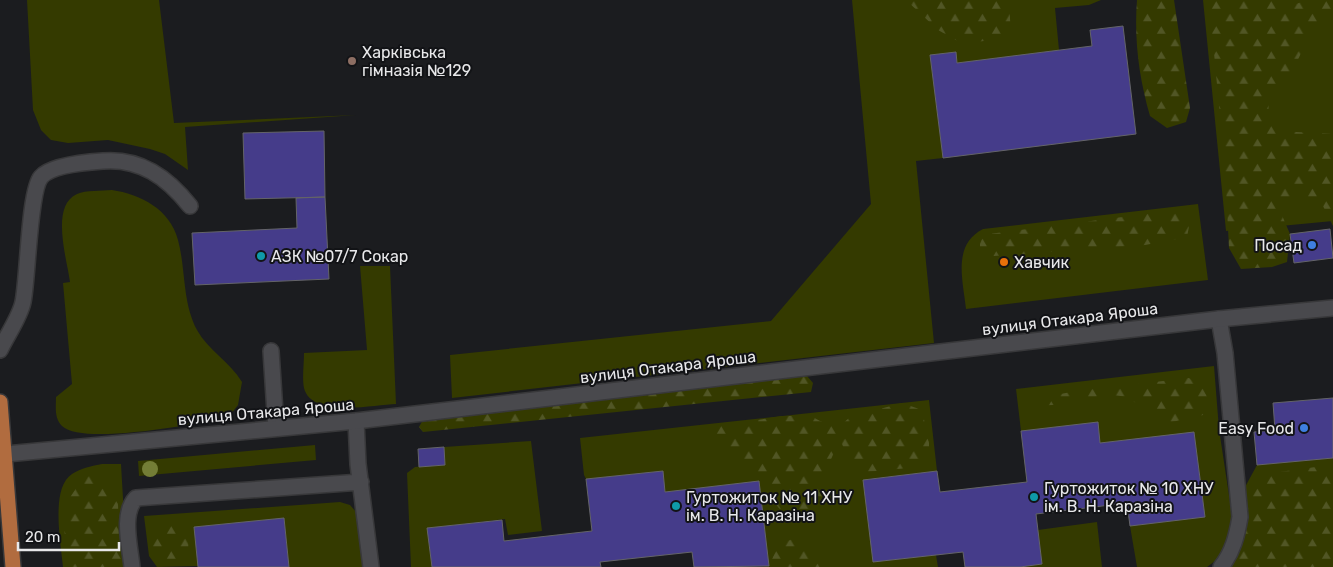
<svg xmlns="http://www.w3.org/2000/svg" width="1333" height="567" font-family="Rubik,sans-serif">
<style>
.green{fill:#343a00}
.forest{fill:url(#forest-firs)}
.building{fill:#453c8a;stroke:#646468}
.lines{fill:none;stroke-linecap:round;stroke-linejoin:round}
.lane-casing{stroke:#38383a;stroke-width:18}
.secondary-casing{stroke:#38383a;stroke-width:18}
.primary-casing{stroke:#38383a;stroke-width:18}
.lane{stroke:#49494d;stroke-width:15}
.secondary{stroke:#49494d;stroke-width:15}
.primary{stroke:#b16c3f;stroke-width:15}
.tree{fill:#737d36}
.education-dot{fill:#8d6e63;stroke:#121316;stroke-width:2}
.shop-dot{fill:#3f7fe0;stroke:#121316;stroke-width:2}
.culture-dot{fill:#0f9aa8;stroke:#121316;stroke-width:2}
.food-dot{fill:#e8710a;stroke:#121316;stroke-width:2}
.labels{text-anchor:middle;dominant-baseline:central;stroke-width:4;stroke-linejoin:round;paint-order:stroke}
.poi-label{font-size:16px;fill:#e8e8ea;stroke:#121316;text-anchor:start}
.street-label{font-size:16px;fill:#e8e8ea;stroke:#121316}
</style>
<defs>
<pattern id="forest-firs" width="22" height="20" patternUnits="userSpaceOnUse" patternTransform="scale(1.25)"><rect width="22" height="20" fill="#343a00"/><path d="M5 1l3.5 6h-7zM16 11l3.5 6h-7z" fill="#515625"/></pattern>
</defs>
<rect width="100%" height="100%" fill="#1b1c1f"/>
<path class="green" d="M27,0h132l15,123 182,-8 -171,12 3,43 -23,-16 -15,-5 -42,-9 -40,3 -17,-3 -10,-10 -8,-20z
M852,0h249l-12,5 -34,3 4,42 -102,13 -2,-11 -25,3 13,103 -27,3 18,182 -482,55 -2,-43 321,-34 100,-117z
M1203,0h130v221l-107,10z
M112,190c28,4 58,19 66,50 8,30 4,61 19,90 11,20 33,32 45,52l-4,23 -11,14c-31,4 -144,27 -165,7 -8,-8 -6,-19 -6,-29l16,-13 -9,-101 7,-1c-3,-23 -20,-76 7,-88 9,-4 24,-3 35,-4z
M1198,204l10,76 -242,29c-3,-29 -14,-64 17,-80z
M360,266h30l6,138c-22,1 -85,14 -92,-16 -2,-10 0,-24 0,-35l63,-3z
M1214,366l5,63 13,86v15l-13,28 -12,9h-70l-7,-41 75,-9 -11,-84 -94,10 -2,-21 -77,9 -5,-42z
M929,400l8,71 -70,8 6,83 63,-7 2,12h-176l7,-1 -10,-85 -94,11 -3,-21 -76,8 -2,-4 -4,-37z
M531,441l11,90 -34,4 -3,-16 -77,9 4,39h-21l-4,-94 8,-6 30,-2 -1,-18z
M315,445l1,15 -177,16 -1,-15z
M1333,458v44l-88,-15 12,-22z
M102,464h19l6,103h-64c-2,-23 -13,-79 9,-93 9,-6 20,-8 30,-10z
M340,502l10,3 7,8 6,54h-74l-5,-49 -90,9 4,39 -41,1 -8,-11 -5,-40z
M1097,522l5,45h-82l22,-3 -4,-34z"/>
<path class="forest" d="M906,0h103l2,37 -48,7 -25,-14z
M1137,0h37l16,108 -4,14 -19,6 -17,-12c-11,-38 -16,-76 -13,-116z
M1209,0h84l3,4 11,-4h26v30l-9,-9 -20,26 -13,27 -13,11 -10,14 1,16 9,16 55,3v92l-11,-22 -31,-7 -10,16 9,21 -3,28 -15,5 -31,2 -12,-21 -4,-79z
M1178,210l13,6 -4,21 -42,8 -165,12v-13l2,-7 7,-3z
M807,376l6,7 -2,9 -388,40 -4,-5 5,-9z
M1189,378l14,9 6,14 -6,14 -40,9c-11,-7 -25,-21 -35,-26 -23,-10 -62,10 -89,7l-1,-7 39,-7z
M902,403l20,7 7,33v16l-10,8 -65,6 -14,-34 -12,27 -7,38 -8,8 -17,10c-20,-9 -25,-30 -38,-46l-11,-3 -22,-28 -8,-5 -4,-8 8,-6 61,-10h29l9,5 19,2 1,3 10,-9z
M1323,466l10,5v96h-109l18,-32 3,-48 12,-12z
M99,473l12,12 7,18 1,39 3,25h-55l-3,-43 3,-23 8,-11 5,-14z
M163,523h9l15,9c4,21 0,30 -21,32 -13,-10 -20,-20 -15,-37z
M796,538l20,12 5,17h-52l9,-23z"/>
<path class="building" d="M1123,26l13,108 -193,24 -13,-103 26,-3 1,11 135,-17 -2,-16z
M324,131l1,66 -80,2 -2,-66z
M325,197l4,82 -134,6 -3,-52 105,-5 -1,-30z
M1330,229l3,29 -39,5 -4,-29z
M1333,398v60l-76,7 -3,-33 21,-2 -2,-27z
M1098,422l2,21 94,-11 11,85 -75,9 -3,-23 -91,11 6,50 -22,3h-55l-2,-15 -90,10 -10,-82 74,-9 3,21 87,-10 -6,-51z
M444,447l1,18 -26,2 -1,-18z
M663,471l2,21 94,-11 10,85 -75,1 -2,-15 -92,10 1,5h-169l-5,-39 75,-8 2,21 88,-10 -6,-52z
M284,518l5,49h-91l-4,-40z"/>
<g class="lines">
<defs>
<path id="lane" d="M1219,319l6,34 15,164c-3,18 -7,35 -19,50
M0,350c7,-15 20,-33 23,-48 5,-24 6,-111 18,-125 10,-12 47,-15 62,-16 37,-3 64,16 87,45
M271,351l5,77
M356,421l2,43 13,103
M132,567c-2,-21 -11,-53 4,-69l225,-16"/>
<path id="secondary" d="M6,454l350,-33 863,-102 114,-11"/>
<path id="primary" d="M0,402l13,165"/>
</defs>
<use href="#lane" class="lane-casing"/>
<use href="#secondary" class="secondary-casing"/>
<use href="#primary" class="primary-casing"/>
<use href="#lane" class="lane"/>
<use href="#secondary" class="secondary"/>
<use href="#primary" class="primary"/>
</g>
<circle class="tree" cx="150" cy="469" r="8"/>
<circle class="education-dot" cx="352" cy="61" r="5"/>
<g class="shop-dot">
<circle cx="1312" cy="245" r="5"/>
<circle cx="1304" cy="428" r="5"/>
</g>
<g class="culture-dot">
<circle cx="261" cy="256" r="5"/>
<circle cx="1034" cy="497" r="5"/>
<circle cx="676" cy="506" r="5"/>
</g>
<circle class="food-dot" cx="1004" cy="262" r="5"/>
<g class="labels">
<g class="poi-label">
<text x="362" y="52">Харківська<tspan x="362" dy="18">гімназія №129</tspan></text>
<text x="1302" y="245" text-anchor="end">Посад</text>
<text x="271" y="256">АЗК №07/7 Сокар</text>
<text x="1014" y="262">Хавчик</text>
<text x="1294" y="428" text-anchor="end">Easy Food</text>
<text x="1044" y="488">Гуртожиток № 10 ХНУ<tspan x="1044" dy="18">ім. В. Н. Каразіна</tspan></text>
<text x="686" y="497">Гуртожиток № 11 ХНУ<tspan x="686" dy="18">ім. В. Н. Каразіна</tspan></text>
</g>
<g class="street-label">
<text transform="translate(1070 319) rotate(-7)">вулиця Отакара Яроша</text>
<text transform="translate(668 367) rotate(-7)">вулиця Отакара Яроша</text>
<text transform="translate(266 412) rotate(-5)">вулиця Отакара Яроша</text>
</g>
</g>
<path d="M18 542v8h101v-8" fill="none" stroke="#e8e8ea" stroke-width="2.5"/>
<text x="25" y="542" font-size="15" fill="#e8e8ea" stroke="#121316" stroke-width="4" paint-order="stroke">20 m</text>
</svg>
